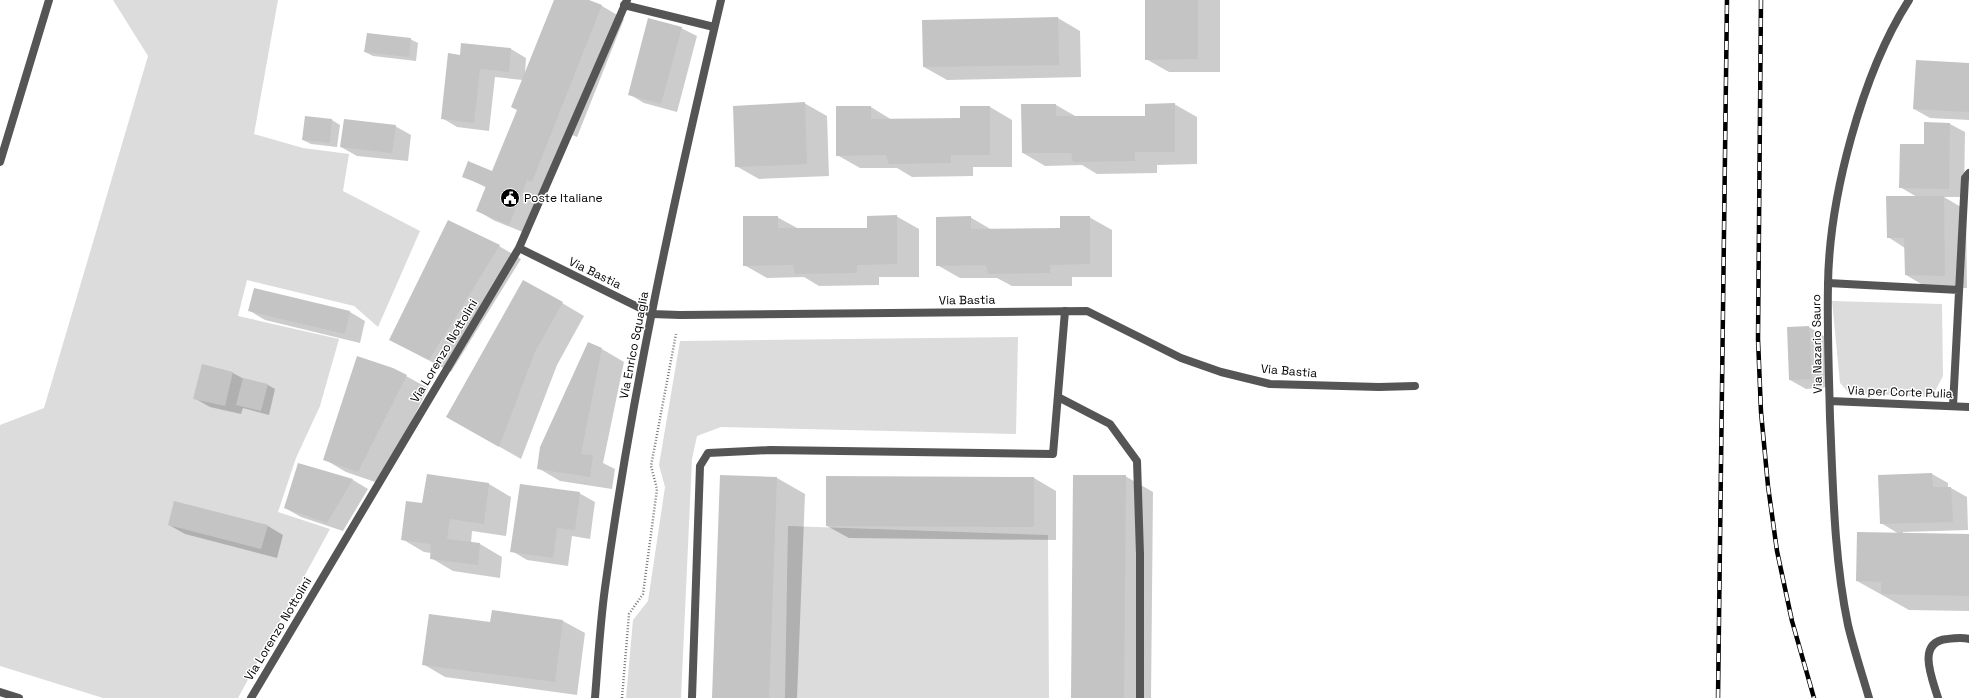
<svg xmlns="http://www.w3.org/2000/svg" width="1969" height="698" font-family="'Space Grotesk',sans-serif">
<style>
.green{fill:#dcdcdc}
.shadow{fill:#0003}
.building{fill:#c4c4c4}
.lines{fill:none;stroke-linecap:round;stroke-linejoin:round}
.path{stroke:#777;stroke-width:2.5;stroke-dasharray:1 2;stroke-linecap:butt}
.service{stroke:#555;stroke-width:8}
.minor{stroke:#555;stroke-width:8}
.tertiary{stroke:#555;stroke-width:8}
.rail-casing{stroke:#000;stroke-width:4.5}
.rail{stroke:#fff;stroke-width:3;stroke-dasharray:9;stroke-linecap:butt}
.labels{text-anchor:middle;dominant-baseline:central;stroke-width:3;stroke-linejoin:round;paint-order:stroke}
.poi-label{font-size:12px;fill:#000;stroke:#fff;text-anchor:start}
.street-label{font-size:12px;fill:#000;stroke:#fff}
</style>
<rect width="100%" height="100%" fill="#fff"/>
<path class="green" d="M113,0h165l-24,134 49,14 46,6 -6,37 77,40 -42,96 -24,-21 -107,-26 -9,36 101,23 -19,67 -24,52 -18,54 52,17 -92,169h-135l-103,-32v-241l44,-17 104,-352z
M1832,301l110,3 1,72 -11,21 -83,-4 -9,-10z
M1018,337l-2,97 -295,-7 -24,9 -5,23 -11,239h-55l7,-78 15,-19 17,-114 -6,-22 21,-124z
M788,526l260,9 1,163h-264z"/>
<path class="shadow" d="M555,0h31l16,6 22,13 -47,118 -7,-3 -45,99 -32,-13 -15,-9 9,-23 -24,-12 30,-4 25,-62 5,-30 -28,-3 -6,54 -32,-4 -15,-9 19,-62 50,-7 15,9 -1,16z
M1146,0h74v72h-51l-23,-13z
M1058,18l22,13 1,46 -134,3 -23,-13z
M681,28l16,8 -20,76 -33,-9 -15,-9z
M410,39l8,4 -2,18 -43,-5 -8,-4z
M1969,64v56l-39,-2 -16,-9z
M804,103l23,13 2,60 -70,3 -23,-13z
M1174,104l23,13v47l-40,1v8l-60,1 -15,-9 -37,1 -22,-13 33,-48 21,12h69z
M871,107l21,13 69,-1 29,-12 22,13v47h-39v9l-61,1 -15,-9h-37l-23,-13z
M306,118l26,2 8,5 -3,22 -26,-3 -8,-4z
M1950,124l15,8 -1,65h-20l22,13 1,78h-39l-22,-13 -1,-27 -17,-11 29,-40 -17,-10 25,-42z
M395,126l16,9 -3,26 -51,-5 -16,-9z
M896,216l23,13v48h-40v8l-60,1 -15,-9 -37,1 -23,-13 33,-48 22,12h69z
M970,217l22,13 69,-1 28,-12 23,13v47h-40v9h-60l-15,-8h-37l-23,-13z
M499,246l22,13 -70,113 -61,-32z
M255,289l95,23 15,9 -5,22 -95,-23 -15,-9z
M562,303l22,13 -27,49 -36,94 -73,-42z
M1809,327l15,9 3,51 -21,2 -16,-9z
M602,349l22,13 -21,101 12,6 -3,20 -52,-8 -22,-13z
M202,366l31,7 11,6 24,6 7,4 -6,26 -26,-7 -2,6 -31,-7 -16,-9z
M406,376l22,12 -47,96 -35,-12 -22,-13z
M299,464l54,16 15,9 -25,42 -42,-14 -16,-9z
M1932,474l16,9v5h3l16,9 1,33 -65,2v2l66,1v76l-60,-1 -52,-29 42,-47 -18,-11 -2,-47z
M1125,476l28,16 -2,206h-79z
M827,477l207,1 22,13v49l-207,-2 -22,-12z
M777,478l28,16 -8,204h-84z
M489,484l22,13 -5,39 -34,-5 -1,12 9,1 22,13 -2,21 -47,-7 -22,-13v-5l-7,-1 -22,-13 21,-34z
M579,493l16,9 -5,37 -18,-3 -4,30 -41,-6 -15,-9z
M169,525l99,1 15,9 -6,23 -92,-24z
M563,621l22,12 -8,62 -132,-18 -22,-13z"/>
<path class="building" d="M554,0h35l13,5 -70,177 -5,-2 -18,45 -33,-14 10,-25 -24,-9 6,-16 24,10 25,-61 -6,-3z
M1145,0h53v59l-53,1z
M1058,17l1,48 -136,2 -1,-47z
M648,18l34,9 -21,77 -33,-9z
M367,33l44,5 -2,19 -45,-5z
M461,43l50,5 -2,24 -29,-3 -6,54 -33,-4 7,-66 12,2z
M1916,60l53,3v49l-56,-3z
M805,102l2,62 -72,3 -2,-61z
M1175,103v49h-40v9l-62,1 -2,-9h-49l-1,-49h35v12h89v-12z
M836,106h35v13l89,-1v-12h30v49h-39v8l-62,1 -3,-9 -50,1z
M305,116l27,3 -2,24 -28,-3z
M344,119l52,6 -4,28 -52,-6z
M1924,122l26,1 -1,66 -50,-1 1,-44h24z
M1886,196h58l1,80 -40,-1 -1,-37h-17z
M897,215v49l-40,1v8l-62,1 -2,-9 -50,1v-50h35v12h89v-12z
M971,216v13l89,-1v-12h30v48l-40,1v8l-62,1 -2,-9 -50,1v-49z
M448,220l52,25 -71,115 -40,-20z
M523,280l40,22 -28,50 -36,95 -53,-30z
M254,288l96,23 -5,23 -97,-23z
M1809,326l3,53 -23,1 -2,-53z
M588,342l14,6 -21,106 12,1 -3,22 -53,-8 3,-22z
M357,356l36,12 14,7 -49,97 -35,-12z
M202,364l31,8 -8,34 -32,-7z
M243,378l25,6 -7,27 -25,-6z
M298,463l55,16 -26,44 -43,-15z
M1932,473l1,14h18l2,35 -73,2 -2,-49z
M427,474l62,9 -5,41 -34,-5 -3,20 33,4 -2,22 -48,-6 1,-15 -30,-4 5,-39 16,2z
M720,475l57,2 -8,221h-57z
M1073,475h53l-2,223h-53z
M826,476l208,1v50l-208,-1z
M520,484l60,8 -5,38 -18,-2 -4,30 -43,-6z
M174,501l94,24 -7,24 -93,-24z
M1857,532l112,2v62l-88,-2v-12l-25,-1z
M492,610l71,10 -8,62 -133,-17 7,-51 61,8z"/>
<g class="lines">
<path class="path" d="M622,698l7,-84 14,-20 14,-105 -6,-23 25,-132"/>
<path class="service" d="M624,5l90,22
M1828,283l131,7
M1058,397l52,27 27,37 3,93v144
M1953,406l12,-228 4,-5
M692,698l8,-232 8,-13 62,-3 283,4 12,-143
M1938,698c-6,-20 -22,-56 9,-59 8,-1 15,-2 22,0"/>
<path class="minor" d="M0,162l49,-162
M519,248l133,66 28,1 407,-4 94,47 40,14 49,12 109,3 36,-1
M1830,401l139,6
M0,692l19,6
M251,698l268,-450 108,-248
M1869,698c-7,-24 -15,-48 -21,-73 -14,-67 -15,-138 -18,-207 -1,-45 -3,-89 -2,-133 1,-87 34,-212 81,-285"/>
<path class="tertiary" d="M595,698c3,-37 5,-74 10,-110 27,-198 70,-394 116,-588"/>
<defs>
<path id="rail" d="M1761,0l-3,339 3,73 7,74 9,65 15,70 22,77
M1718,698l9,-698"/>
</defs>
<use href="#rail" class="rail-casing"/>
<use href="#rail" class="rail"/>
</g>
<defs>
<symbol id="civic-disc" viewBox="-11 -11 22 22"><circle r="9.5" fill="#000" stroke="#fff"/><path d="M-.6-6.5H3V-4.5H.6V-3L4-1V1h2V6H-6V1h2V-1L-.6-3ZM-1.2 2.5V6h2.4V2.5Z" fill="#fff"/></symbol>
</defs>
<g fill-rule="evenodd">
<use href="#civic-disc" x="499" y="187" width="22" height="22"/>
</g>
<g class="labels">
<g class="poi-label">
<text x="524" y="198">Poste Italiane</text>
</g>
<g class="street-label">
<text transform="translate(595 273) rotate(26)">Via Bastia</text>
<text transform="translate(967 300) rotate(-1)">Via Bastia</text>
<text transform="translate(1817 344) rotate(-91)">Via Nazario Sauro</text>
<text transform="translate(634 345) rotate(-79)">Via Enrico Squaglia</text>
<text transform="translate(444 351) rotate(-59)">Via Lorenzo Nottolini</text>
<text transform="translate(1289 371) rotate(5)">Via Bastia</text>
<text transform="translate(1900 392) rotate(2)">Via per Corte Pulia</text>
<text transform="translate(278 629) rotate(-59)">Via Lorenzo Nottolini</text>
</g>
</g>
</svg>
